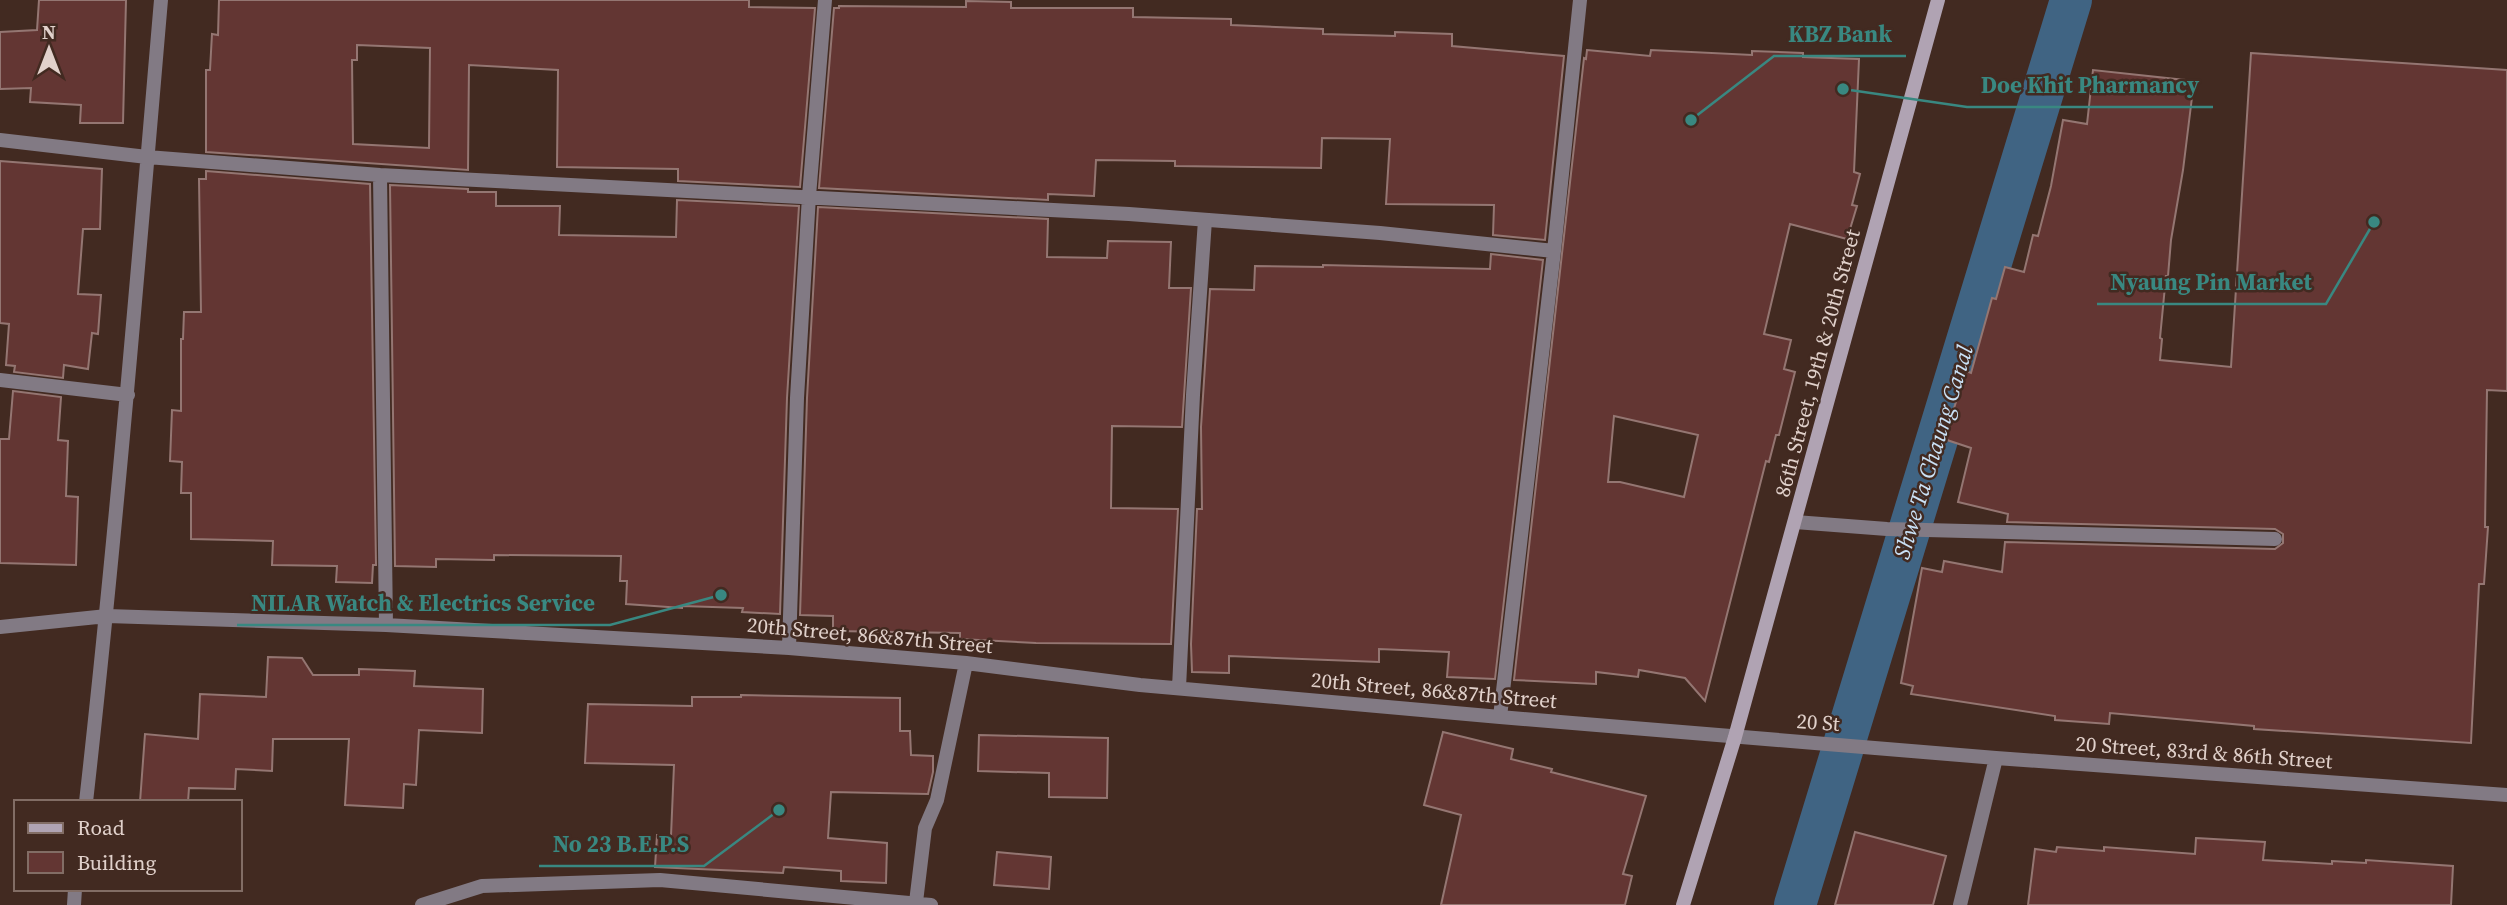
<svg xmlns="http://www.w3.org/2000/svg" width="2507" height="905" font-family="'Source Serif 4',serif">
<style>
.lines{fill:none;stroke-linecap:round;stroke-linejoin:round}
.canal{stroke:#406483;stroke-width:42}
.building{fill:#633633;stroke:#947672;stroke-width:2;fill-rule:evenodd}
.street{stroke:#827a84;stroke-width:14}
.secondary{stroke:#b0a3b3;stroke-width:14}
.labels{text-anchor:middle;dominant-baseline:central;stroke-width:5;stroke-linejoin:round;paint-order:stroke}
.street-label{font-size:21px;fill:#e1d1cb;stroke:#422a21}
.water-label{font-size:23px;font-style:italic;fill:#cae2f7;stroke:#422a21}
.leader{fill:none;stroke:#398881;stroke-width:2.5}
.callout-dot{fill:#398881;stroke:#422a21;stroke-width:2.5}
.callout-label{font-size:23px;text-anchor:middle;font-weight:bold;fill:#398881;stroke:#422a21;stroke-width:5;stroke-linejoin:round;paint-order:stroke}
</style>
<rect width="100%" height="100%" fill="#422a21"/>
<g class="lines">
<path class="canal" d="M1795,905l276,-905"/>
</g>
<path class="building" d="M39,0h87l-3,123h-43l1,-18 -51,-3 1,-14 -31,1v-57l37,-2z
M219,0h530v7l66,1 -15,179 -122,-6v-12l-121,-2 1,-97 -89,-5 -1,105 -262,-18v-82h4l2,-36 6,1zM357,45l73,3 -1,100 -76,-4 -1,-84h5z
M966,1l45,1v6h122v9l98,2v6l92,4v5l72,2v-4l57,2v12l112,10 -19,184 -52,-5 1,-30 -108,-1 4,-65 -68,-1 -1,30 -146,-2v-5l-79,-1 -2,36 -46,-2v6l-229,-12 15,-180h5v-2l127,1z
M1587,50l63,6 1,-6 101,5v-4l51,2v4l56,2 -5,113 6,2 -8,31 5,1 -10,33 -57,-15 -26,110 27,6 -7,29 11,3 -16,63h-3l-7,27 -3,-1 -61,240 -20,-23 -46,-8 -1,7 -42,-5v12l-82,-4 70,-622 2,1zM1614,416l84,19 -14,62 -64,-15h-12z
M2251,53l256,17v321l-20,-1 -2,137h3l-4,57h-5l-8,159 -217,-14v-3l-144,-13 -1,11 -54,-4v-4l-144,-22 2,-8 -12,-3 21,-115 20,4 2,-11 58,11 3,-30 270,7 8,-6v-9l-8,-5 -268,-7 1,-8 -50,-12 13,-54 -27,-9 22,-68 5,2 21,-75 4,1 9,-32 19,5 9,-37 5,1 13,-50 12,-66 24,4 6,-54 101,11 -11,89 -12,70 -3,36h-2l-6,62 2,1 -2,21 71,7z
M0,161l102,8 -2,60h-17l-5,65 23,1 -3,39 -6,-1 -4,36 -24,-4 -1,13 -49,-6 1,-6 -9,-1 3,-41 -9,-1z
M206,171l164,13 6,381h-3l-1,18 -36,-1 1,-16 -65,-1 1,-24 -82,-2v-46h-10l1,-31 -12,-1 2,-51 9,1v-72h2l1,-27h17l-2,-133h7z
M390,185l78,4v3h28v14h64l-1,29 117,2 1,-37 122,6 -12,192 -7,216 -38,-2 1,-4 -61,-2v2l-56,-4 1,-23h-7l1,-25 -127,-1v5l-58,-1v8l-41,-1z
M818,207l230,12 -1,38 60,1 1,-17 63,1 -2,46h22l-9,139 -70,-1 -1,82 67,1 -7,135 -135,-1 -76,-4v-6l-127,-2v-15l-33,-1 7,-217z
M1491,254l52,6 -48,419 -48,-2 2,-25 -70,-3v13l-150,-6v17l-37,-1 -1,-28 6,-135h5l-1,-82 9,-138 44,1 1,-24 68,1v-2l167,4z
M13,391l48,6 -3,43 10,1 -2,55 12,1 -2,68 -76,-2v-124h9z
M268,657l34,1 11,17h46v-6l56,2 -1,15 69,3 -1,44 -63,-3 -3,55 -12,-1 -1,24 -58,-3 4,-66h-76l-1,32 -36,-2 -1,20 -46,-1 -1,14h-48l5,-68 53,5 2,-45 66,3z
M741,695l159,3v33h10l1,24 22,1v16l-5,22 -97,-2 -3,46 59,5 -1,40 -45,-2v-10l-57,-4 -1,6 -128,-6 2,-32 14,1 3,-71 -89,-2 3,-59 104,2v-9h49z
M1443,732l70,17 -2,10 41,10 -1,3 95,24 -23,78 9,2 -7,29h-184l20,-90 -37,-10z
M979,735l129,3 -1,60 -58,-1v-24l-71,-2z
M1855,832l91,24 -13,49h-98z
M2196,838l69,4 -2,18 69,4v-3l34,2v-3l87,6 -2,39h-423l7,-56 21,3 1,-5 47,4v-4l91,7z
M997,852l54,5 -2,32 -55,-4z"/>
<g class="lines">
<path class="street" d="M0,140l147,17 233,18 749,39 251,19 174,18
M380,175l6,450
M0,380l128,15
M1795,522l92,7 388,10
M0,627l107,-11 279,9 403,23 177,15 174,22 360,32 496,41 511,37
M789,648l8,-250 12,-202 16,-196
M1179,688l14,-293 12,-175
M1500,717l54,-466 26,-251
M86,802c30,-267 52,-534 75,-802
M916,902l9,-74 12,-28 29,-137
M74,905l1,-16
M422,905l60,-19 178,-6 271,25
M1960,905l36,-147"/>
<path class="secondary" d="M1683,905l52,-168 203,-737"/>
</g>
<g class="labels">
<g class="street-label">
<text transform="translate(1817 363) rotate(-75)">86th Street, 19th &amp; 20th Street</text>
<text transform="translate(870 635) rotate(5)">20th Street, 86&amp;87th Street</text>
<text transform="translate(1434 690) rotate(5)">20th Street, 86&amp;87th Street</text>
<text transform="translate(1818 722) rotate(4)">20 St</text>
<text transform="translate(2204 752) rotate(4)">20 Street, 83rd &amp; 86th Street</text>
</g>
<g class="water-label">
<text transform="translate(1933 452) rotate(-73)">Shwe Ta Chaung Canal</text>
</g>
</g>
<path class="leader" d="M1691 120L1774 56H1906M1843 89L1967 107H2213M2374 222L2326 304H2097M721 595L610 625H237M779 810L704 866H539"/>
<g class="callout-dot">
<circle cx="1691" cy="120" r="7"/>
<circle cx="1843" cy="89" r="7"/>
<circle cx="2374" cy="222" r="7"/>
<circle cx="721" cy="595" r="7"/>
<circle cx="779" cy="810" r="7"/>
</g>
<g class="callout-label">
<text x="1840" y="42">KBZ Bank</text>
<text x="2090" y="93">Doe Khit Pharmancy</text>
<text x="2211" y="290">Nyaung Pin Market</text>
<text x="423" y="611">NILAR Watch &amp; Electrics Service</text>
<text x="621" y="852">No 23 B.E.P.S</text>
</g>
<rect x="14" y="800" width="228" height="91" fill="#422a21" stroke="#826d65" stroke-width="2"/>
<rect x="28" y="823" width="35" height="10" fill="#b0a3b3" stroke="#826d65" stroke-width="2"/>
<text x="77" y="835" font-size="21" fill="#e1d1cb">Road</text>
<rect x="28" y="852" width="35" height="21" fill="#633633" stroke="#826d65" stroke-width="2"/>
<text x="77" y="870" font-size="21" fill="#e1d1cb">Building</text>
<g transform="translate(49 49)" stroke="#422a21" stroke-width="5" paint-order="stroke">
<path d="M0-5L12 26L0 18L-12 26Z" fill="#e1d1cb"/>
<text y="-10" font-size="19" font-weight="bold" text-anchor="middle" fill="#e1d1cb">N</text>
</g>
</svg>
